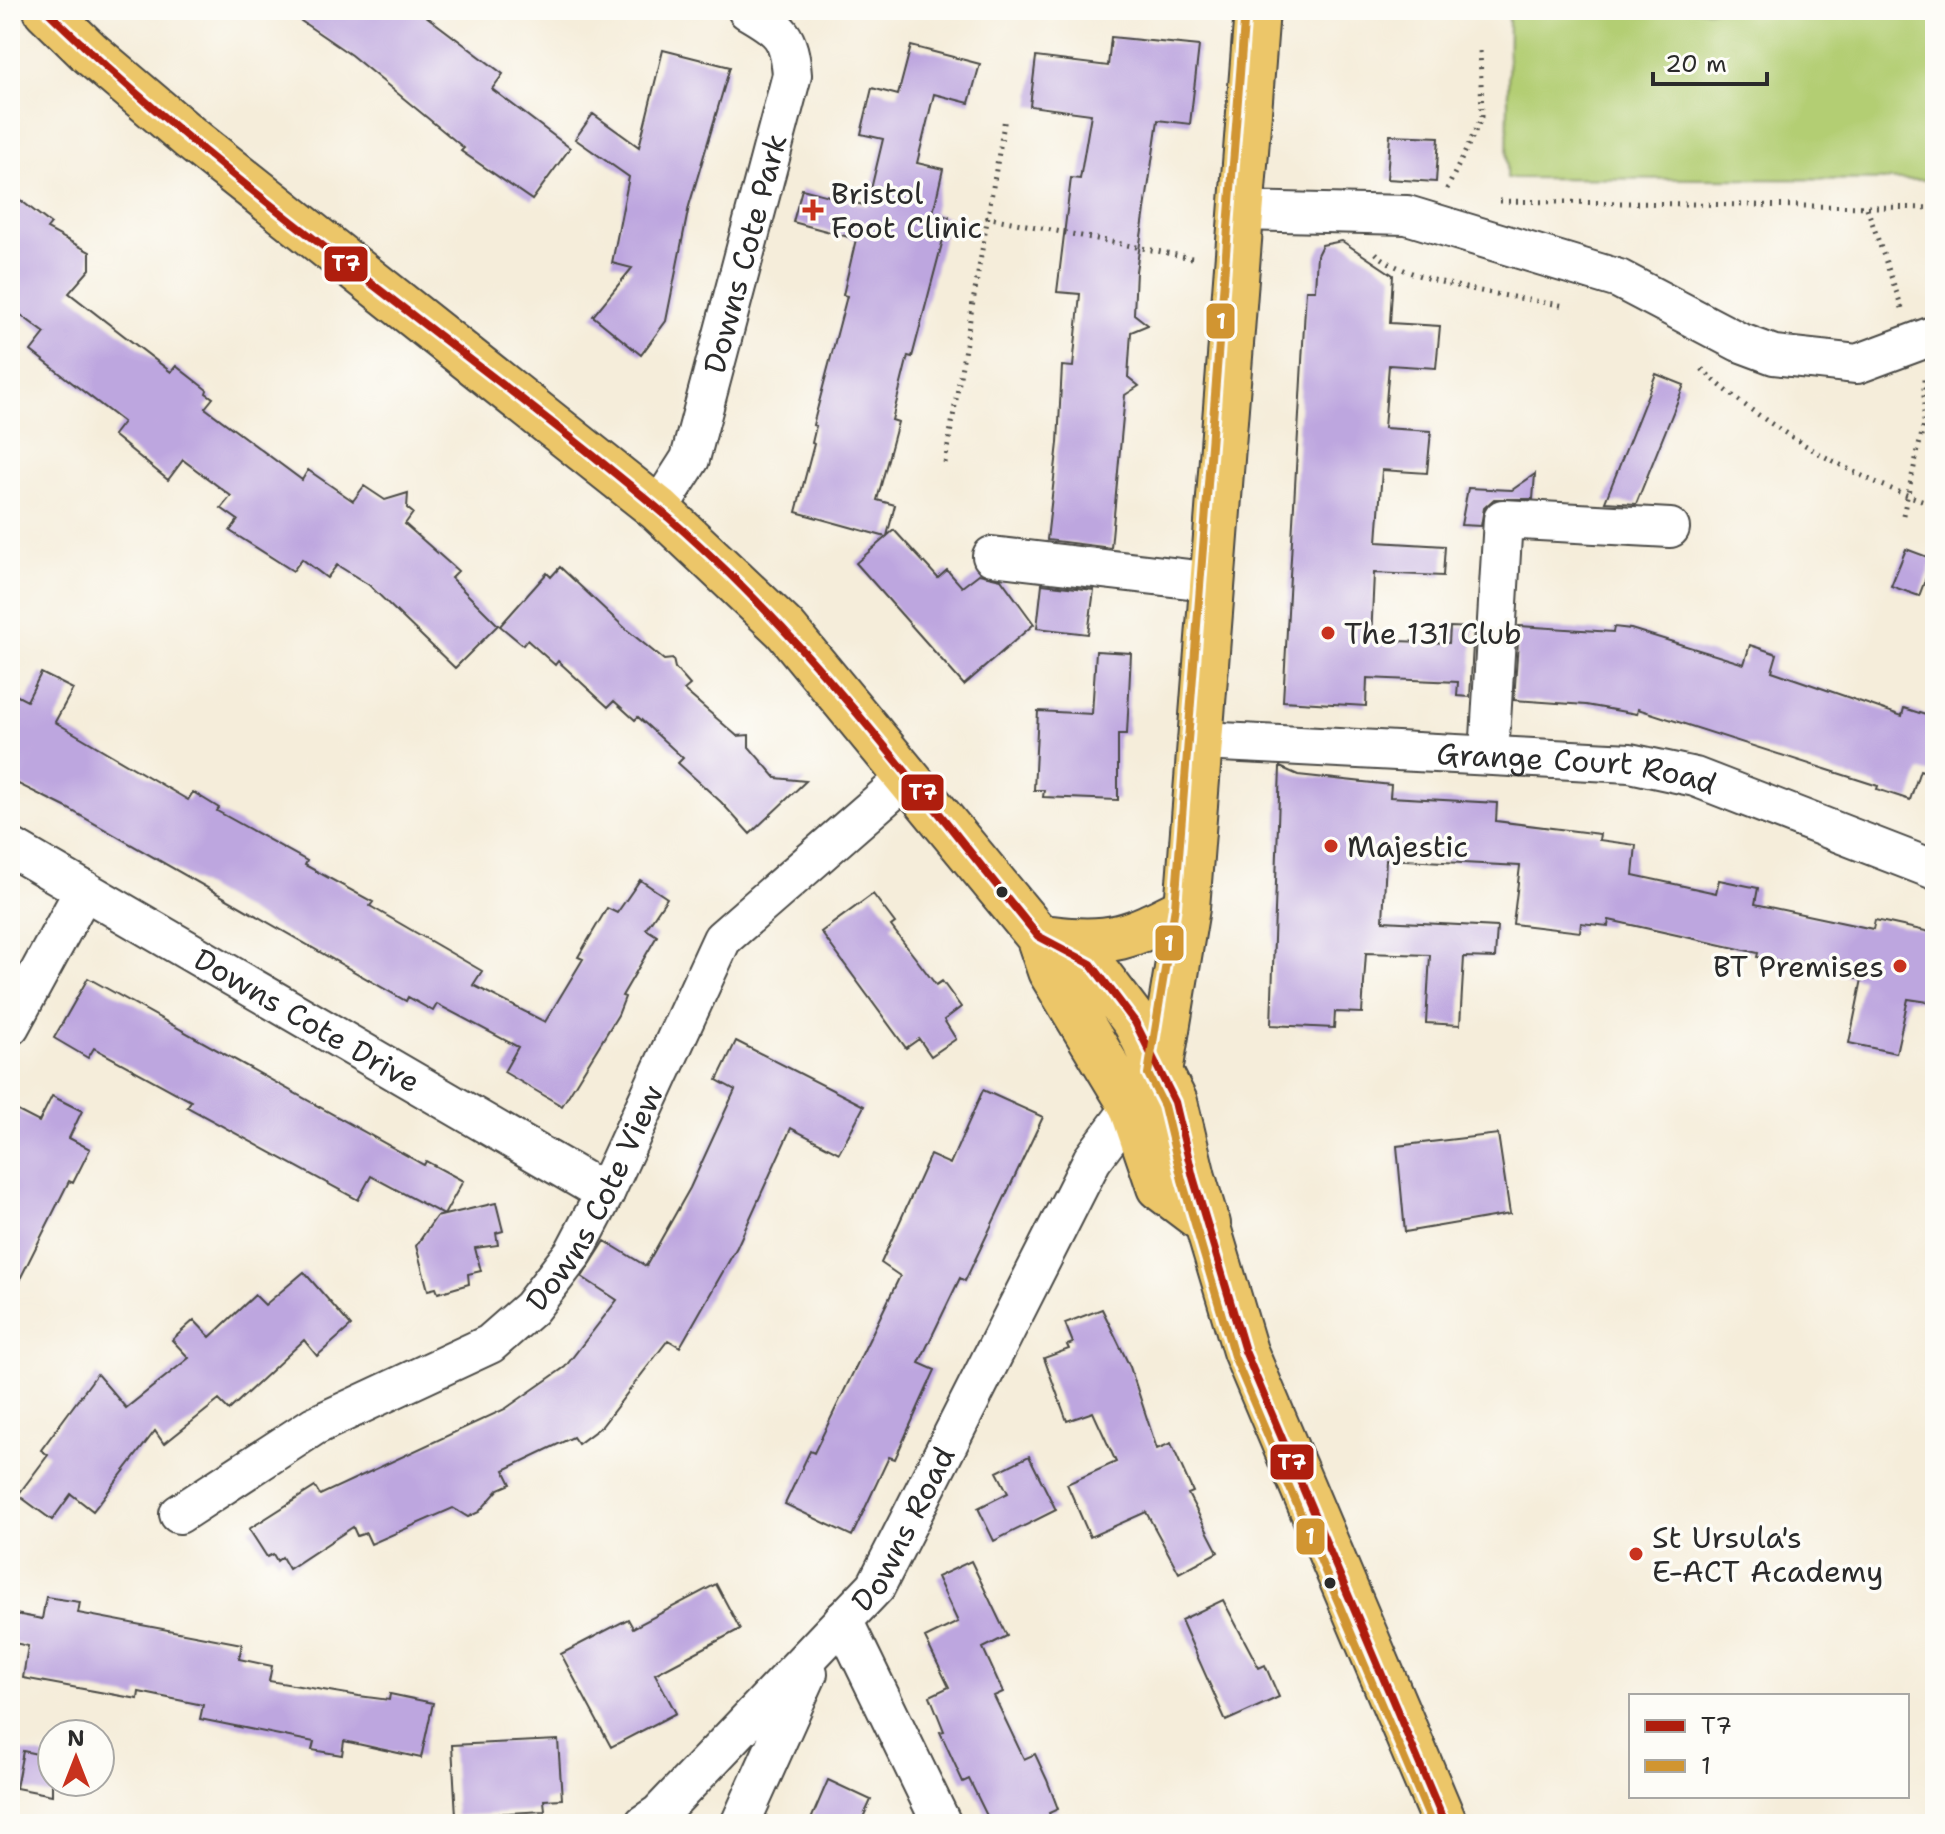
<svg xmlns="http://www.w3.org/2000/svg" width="1945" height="1834" font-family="'Shantell Sans',sans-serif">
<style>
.green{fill:#b3ce73;stroke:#6f7c4f;stroke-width:2}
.building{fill:#bda6df}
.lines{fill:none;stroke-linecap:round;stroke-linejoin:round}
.minor-casing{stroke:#494845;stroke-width:42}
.major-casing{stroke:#494845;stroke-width:48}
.path{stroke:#494845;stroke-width:5;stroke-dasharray:2 6;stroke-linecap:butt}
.minor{stroke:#fff;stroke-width:38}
.major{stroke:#ecc669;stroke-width:44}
.bus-1-casing{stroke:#fdfcf7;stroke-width:14}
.bus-2-casing{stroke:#fdfcf7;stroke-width:14}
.bus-1{stroke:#af1e0e;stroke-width:8}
.bus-2{stroke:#d19531;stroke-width:8}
.poi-dot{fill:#c8321e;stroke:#fdfcf7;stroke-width:3}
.bus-dot{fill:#2b2b2b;stroke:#fdfcf7;stroke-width:3}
.labels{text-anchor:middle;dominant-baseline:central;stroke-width:7;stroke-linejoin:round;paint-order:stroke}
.poi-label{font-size:30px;fill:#2b2b2b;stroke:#fdfcf7;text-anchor:start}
.street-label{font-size:30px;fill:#2b2b2b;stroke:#fdfcf7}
.line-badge{stroke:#fdfcf7;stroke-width:3}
.badge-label{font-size:22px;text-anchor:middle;font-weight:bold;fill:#fff}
</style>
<rect width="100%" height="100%" fill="#fdfcf7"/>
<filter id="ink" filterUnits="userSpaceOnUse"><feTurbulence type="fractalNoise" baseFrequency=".0125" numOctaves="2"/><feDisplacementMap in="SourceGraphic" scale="16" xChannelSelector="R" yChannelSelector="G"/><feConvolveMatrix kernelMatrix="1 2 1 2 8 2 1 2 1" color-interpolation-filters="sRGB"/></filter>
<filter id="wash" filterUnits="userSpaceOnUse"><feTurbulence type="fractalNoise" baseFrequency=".006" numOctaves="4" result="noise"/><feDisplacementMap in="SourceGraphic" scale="32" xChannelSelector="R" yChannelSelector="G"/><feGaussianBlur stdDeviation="1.8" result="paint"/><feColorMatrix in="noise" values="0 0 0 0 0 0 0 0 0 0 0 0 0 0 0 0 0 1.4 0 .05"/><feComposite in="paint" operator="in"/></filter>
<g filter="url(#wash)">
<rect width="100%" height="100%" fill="#f5edda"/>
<path class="green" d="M1509,10h426v170l-428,-2z"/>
<g id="blocks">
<path class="building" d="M285,10h133l85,64 -11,15 78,59 -38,52 -71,-49 3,-3 -113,-93z
M1111,37l88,9 -9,78 -32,-4 -22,151 -2,43 14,11 -17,7 -3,45 11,9 -14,9 -14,153 -64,-8 11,-97 4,-77 11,1 7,-73 -23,-2 14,-114 9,1 11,-65 -61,-8 6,-49 72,9z
M911,46l69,18 -11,39 -35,-9 -17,69 26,6 -10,44 16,4 -37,140 -4,-1 -16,64 6,2 -21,78 18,5 -8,31 7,-6 44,48 9,-8 15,17 17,-13 22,5 33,45 -70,61 -108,-122 30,-26 -90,-25 18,-68 -2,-1 4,-17 -3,-1 34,-129 -4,-1 13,-56 -63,-17 9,-33 65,17 16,-67 -22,-5 11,-46 26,7z
M663,50l67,17 -41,139 -23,115 -25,34 -48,-39 39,-48 -20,-5 17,-86 -54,-38 18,-25 46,33z
M1390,135l49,2 -3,45 -49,-3z
M10,192l41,32 -4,5 43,23v17l-21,24 102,79 5,-6 31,24 -1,3 7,5 -8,10 97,72 6,-10 45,31 11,-15 21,14 23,-7 -1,15 6,5 -8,11 53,47 -7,7 47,47 -43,43 -86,-83 -32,-20 -10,13 -25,-19 -9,12 -63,-40 8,-11 -17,-12 10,-12 -48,-36 -15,20 -55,-45 10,-13 -92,-71 14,-18 -35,-26z
M1342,241l51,34 -3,48 50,3 -4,42 -47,-3 -5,63 47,3 -4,42 -45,-3 -5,72 68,4 -2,30 -69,-3 -3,67 78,3 1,-16 24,1 -4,69 -13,-1 1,-14 -91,-4 -1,28 -83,-5 23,-411h9l2,-35 5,-10z
M1656,374l28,11 -48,119 -31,-2z
M1535,474l-2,25h-39l-10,9 -3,18 -20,-1 7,-37 44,2z
M1906,549l27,10 -14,37 -28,-10z
M560,567l67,63 37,30 9,-1 2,9 15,17 -6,5 53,46 12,-1v12l27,31 30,3 -56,53 -29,-32 -43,-39 5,-5 -45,-41 -3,3 -21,-19 -6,6 -50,-46 -3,4 -28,-25 -4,5 -23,-19 47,-53 4,4z
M1042,584l52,6 -6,44 -51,-6z
M1519,626l94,6 1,-5 17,2 113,35 6,-19 27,9 -5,17 130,45 2,-8 31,10v57l-15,-5 -10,30 -33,-11 1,-3 -240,-77 -1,5 -51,-9 -72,-5z
M1096,651l35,2 -4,81h-9v66l-75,-3 1,-7h-10l4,-79 54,3z
M41,673l32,16 -18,33 133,78 5,-8 26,16 -2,3 90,50 -2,4 68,37 -3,4 112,65 -9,14 72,37 38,-63 -5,-2 29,-49 10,5 23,-33 27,18 -21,31 11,7 -35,60 3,1 -7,18 -56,91 -58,-34 14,-25 -81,-43 -4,7 -25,-14 -2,4 -339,-193 -57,-28v-88l17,9z
M1280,767l18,8 93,10 -1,12 107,6 -1,18 104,13 -1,6 37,5 -3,30 83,18 3,-13 39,8 -3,16 118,25 2,-9 60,13v70l-27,-4 -12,54 -47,-10 13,-64 -105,-22 1,-4 -149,-33 -1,6 -27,-3 -1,9 -67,-8 7,-58 -134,-7 -3,62 114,6 -2,31 -31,-1 -4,68 -34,-2 4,-68 -64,-2 -4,60 -27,-1 -1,16 -63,-3z
M873,894l22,29 -4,3 45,59 6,-4 19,26 -17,13 12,19 -25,17 -12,-17 -13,9 -85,-116z
M88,978l336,187 2,-4 37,20 -19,34 -73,-39 -13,24 -171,-93 4,-6 -97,-53 -6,10 -34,-20z
M736,1041l128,65 -25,47 -48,-25 -54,119 -57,100 -12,-7 -66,86 -24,18 -5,-7 -69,33 7,14 -12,5 -20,23 -11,5 -15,-9 -82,36 -5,-11 -9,3 -4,-9 -64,42 -7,-12 -5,4 -4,-7 -6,3 -18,-28 66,-42 5,8 185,-86 60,-42 52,-67 -35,-23 23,-36 41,25 44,-78 45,-98 -18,-10z
M983,1090l60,27 -78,164 -5,-3 -41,85 16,7 -40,89 -6,-2 -37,79 -67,-32 25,-53 4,2 86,-177 -19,-13 49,-108 20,9z
M52,1096l30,15 -13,27 21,11 -17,34 -4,-2 -59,118v-192l29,15z
M1498,1134l12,80 -105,18 -8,-86z
M496,1203l7,28 -7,2 2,12 -23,3 6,23 -13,3 1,10 -31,9 -2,-5 -8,2 -12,-44 20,-29z
M304,1272l47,54 -34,30 -13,-16 -75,70 -10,-10 -55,44 -9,-13 -62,80 -22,-17 -19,26 -34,-25 30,-40 -7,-5 56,-76 29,34 63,-50 -17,-18 22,-20 16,17 45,-42 10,10z
M1102,1309l28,58 27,82 14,-6 22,49 -5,2 30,58 -39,21 -33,-61 -56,25 -23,-53 49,-22 -23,-50 -26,9 -23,-63 25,-9 -2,-4 6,-2 -8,-20z
M1029,1456l27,54 -62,31 -16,-33 30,-15 -11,-21z
M971,1561l36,75 -24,12 20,44 -9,4 30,63 11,-5 12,26 11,29 -9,4 5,11h-63l-22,-45 -6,3 -23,-50 4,-1 -14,-35 19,-9 -24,-49 33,-16 -21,-45z
M716,1584l24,45 -85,45 21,39 -65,34 -50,-93 67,-35 5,9z
M46,1597l34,5 -2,11 164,31 -3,15 33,7 -3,15 90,15 30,4 1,-6 43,9 -12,55 -77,-17 -2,14 -30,-5 2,-8 -114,-23 3,-14 -64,-13 -1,7 -115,-21 5,-32 -18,-4v-29l32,6z
M1223,1600l36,68 6,-3 14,32 -53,24 -45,-101z
M558,1740l4,59 -18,1 1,11 -89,5 -4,-71z
M23,1751l29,6v38l-36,-7z
M828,1780l43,20 -11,24h-51z"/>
</g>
</g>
<g filter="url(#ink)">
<use href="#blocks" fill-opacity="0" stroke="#494845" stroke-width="2"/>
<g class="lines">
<defs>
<g id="minor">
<path d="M1240,211l167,4 212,64 120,63 35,13 83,9 78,-29"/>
<path id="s1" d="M658,509l32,-50 102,-384c-3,-40 -12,-46 -45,-65"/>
<path d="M992,556l223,26"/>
<path id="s2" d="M1202,741l428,22 65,14 240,93"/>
<path d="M1489,755l14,-236 167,9"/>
<path id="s3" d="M10,847l595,346"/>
<path d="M10,1026l74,-136"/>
<path id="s4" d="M179,1514l135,-88 176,-82 41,-36 43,-56 31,-59 117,-254 187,-163"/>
<path d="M843,1620l99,204"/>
<path id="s5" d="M644,1824l15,-10 217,-228 216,-426 54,-72"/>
<path d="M740,1824l68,-151"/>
</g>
<path id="major" d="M46,10l43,42 100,85 469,372 127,120 253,307 12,35 81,134 28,82 49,37
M1038,936l53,28 44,58 40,80 18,75 52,174 200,473
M1052,938c63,8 81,-3 135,-30
M1160,1072l27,-164 70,-898"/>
</defs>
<use href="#minor" class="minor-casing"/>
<use href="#major" class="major-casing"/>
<path class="path" d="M1447,189l35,-72 -2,-69
M1500,201l435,7
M1867,208l35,100
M986,217l211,42
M1376,253c31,31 143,44 189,53
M1702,369c55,53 159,115 233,135
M945,463l60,-345
M1903,515l21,-91v-45"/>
<use href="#minor" class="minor"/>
<use href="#major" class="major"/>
<defs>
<path id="bus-1" d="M46,10c188,183 409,329 610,497 147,123 261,282 382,429l53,28 44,58 40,80 18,75 52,174 200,473"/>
<path id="bus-2" d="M1245,10l-70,897 -27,167 16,32 18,74 52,176 198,468"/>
</defs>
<use href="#bus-1" class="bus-1-casing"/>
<use href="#bus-2" class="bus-2-casing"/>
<use href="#bus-1" class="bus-1"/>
<use href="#bus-2" class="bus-2"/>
</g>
</g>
<g class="poi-dot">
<path d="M809 198h8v8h8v8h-8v8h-8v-8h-8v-8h8z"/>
<circle cx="1328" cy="633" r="8"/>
<circle cx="1331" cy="846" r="8"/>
<circle cx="1900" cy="966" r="8"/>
<circle cx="1636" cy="1554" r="8"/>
</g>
<g class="bus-dot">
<circle cx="1002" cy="892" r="7"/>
<circle cx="1330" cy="1583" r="7"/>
</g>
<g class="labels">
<g class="poi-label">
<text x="831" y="193">Bristol<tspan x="831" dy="34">Foot Clinic</tspan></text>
<text x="1344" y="633">The 131 Club</text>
<text x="1347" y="846">Majestic</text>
<text x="1884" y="966" text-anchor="end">BT Premises</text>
<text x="1652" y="1537">St Ursula's<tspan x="1652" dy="34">E-ACT Academy</tspan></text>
</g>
<g class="street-label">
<text stroke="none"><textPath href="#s1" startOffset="272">Downs Cote Park</textPath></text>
<text stroke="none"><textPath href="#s2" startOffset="376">Grange Court Road</textPath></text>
<text stroke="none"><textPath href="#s3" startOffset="344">Downs Cote Drive</textPath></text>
<text stroke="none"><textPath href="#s4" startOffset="538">Downs Cote View</textPath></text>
<text stroke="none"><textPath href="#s5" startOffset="396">Downs Road</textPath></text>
</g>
</g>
<g class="line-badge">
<rect x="323" y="245" width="46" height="38" rx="8" fill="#af1e0e"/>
<rect x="1205" y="302" width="31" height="38" rx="8" fill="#d19531"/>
<rect x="900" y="773" width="45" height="39" rx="8" fill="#af1e0e"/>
<rect x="1154" y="924" width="31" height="38" rx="8" fill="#d19531"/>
<rect x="1269" y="1443" width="46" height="38" rx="8" fill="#af1e0e"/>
<rect x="1295" y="1517" width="31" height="39" rx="8" fill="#d19531"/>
</g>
<g class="badge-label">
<text x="346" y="271">T7</text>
<text x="1221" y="329">1</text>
<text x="923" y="800">T7</text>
<text x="1169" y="951">1</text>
<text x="1292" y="1470">T7</text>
<text x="1310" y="1544">1</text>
</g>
<rect width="1945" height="1834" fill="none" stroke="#fdfcf7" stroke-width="40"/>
<rect x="1629" y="1694" width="280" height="104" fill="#fdfcf7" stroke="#a9a8a5" stroke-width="2"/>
<rect x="1645" y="1720" width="40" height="12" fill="#af1e0e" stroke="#a9a8a5" stroke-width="2"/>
<text x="1701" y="1734" font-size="24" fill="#2b2b2b">T7</text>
<rect x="1645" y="1760" width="40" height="12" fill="#d19531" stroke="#a9a8a5" stroke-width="2"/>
<text x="1701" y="1774" font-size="24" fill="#2b2b2b">1</text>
<g transform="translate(76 1758)"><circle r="38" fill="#fdfcf7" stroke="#a9a8a5" stroke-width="2"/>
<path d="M0-6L14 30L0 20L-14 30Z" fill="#c8321e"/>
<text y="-12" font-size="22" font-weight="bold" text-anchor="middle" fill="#2b2b2b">N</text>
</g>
<path d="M1653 72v12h114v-12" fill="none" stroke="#2b2b2b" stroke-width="4"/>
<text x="1665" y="72" font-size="24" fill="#2b2b2b" stroke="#fdfcf7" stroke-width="6" paint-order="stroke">20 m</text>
</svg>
